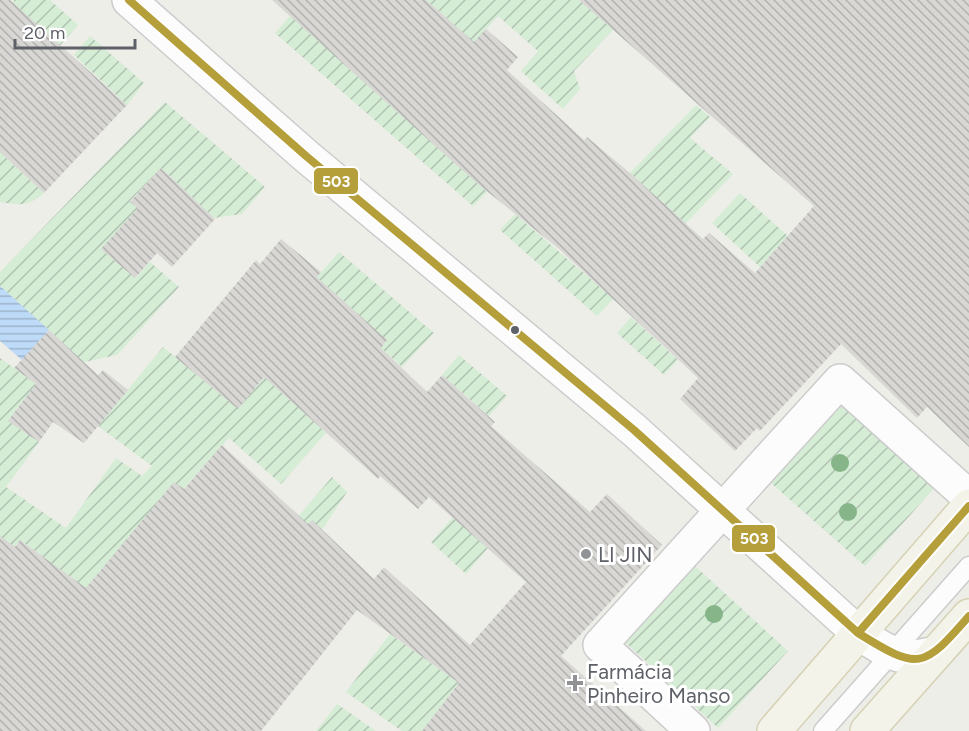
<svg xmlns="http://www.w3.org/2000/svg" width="969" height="731" font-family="Figtree,sans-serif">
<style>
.garden{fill:url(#garden-furrows);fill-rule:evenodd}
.water{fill:url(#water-rules)}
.building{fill:url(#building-back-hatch)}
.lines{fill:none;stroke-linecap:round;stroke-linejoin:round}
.service-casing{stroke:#cbcccb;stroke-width:21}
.minor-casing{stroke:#cbcccb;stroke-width:36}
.secondary-casing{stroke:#cbcccb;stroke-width:36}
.primary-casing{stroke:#d7d2b5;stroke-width:36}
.service{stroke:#fcfcfc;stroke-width:18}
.minor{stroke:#fcfcfc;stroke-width:33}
.secondary{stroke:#fcfcfc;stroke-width:33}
.primary{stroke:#f3f3e9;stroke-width:33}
.bus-1-casing{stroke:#fff;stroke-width:12}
.bus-1{stroke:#b59f3b;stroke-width:8}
.tree{fill:#85b589}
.bus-dot{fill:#5e6168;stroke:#fff;stroke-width:2}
.poi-dot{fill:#909295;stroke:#fff;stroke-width:2}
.labels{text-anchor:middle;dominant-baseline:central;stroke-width:6;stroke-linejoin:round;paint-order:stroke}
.poi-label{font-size:21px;fill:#5e6168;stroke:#fff;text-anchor:start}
.line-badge{stroke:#fff;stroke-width:2}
.badge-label{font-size:16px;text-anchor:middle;font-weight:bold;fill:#fff}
</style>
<defs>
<pattern id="garden-furrows" width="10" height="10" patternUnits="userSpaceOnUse" patternTransform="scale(1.5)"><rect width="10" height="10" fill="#d5ecd5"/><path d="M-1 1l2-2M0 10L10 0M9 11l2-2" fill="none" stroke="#b0c3b1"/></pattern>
<pattern id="water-rules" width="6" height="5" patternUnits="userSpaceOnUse" patternTransform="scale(1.5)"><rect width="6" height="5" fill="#bddaf8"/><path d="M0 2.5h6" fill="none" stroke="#9db4cd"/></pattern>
<pattern id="building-back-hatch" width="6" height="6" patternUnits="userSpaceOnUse" patternTransform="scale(1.5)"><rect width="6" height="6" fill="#d8d7d4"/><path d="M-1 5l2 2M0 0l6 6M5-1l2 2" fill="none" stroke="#b2b2b0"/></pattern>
</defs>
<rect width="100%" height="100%" fill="#eeeee9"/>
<path class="garden" d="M14,0h36l28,25 -78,89z
M426,0h160l27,30 -39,41 6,18 -17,20 -42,-38 17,-20 -40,-35 -92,102 81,74 -14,14 -198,-173 15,-17 158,3z
M90,36l54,47 -17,22 -53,-50z
M165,102l100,85 -23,27 -28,4 -53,-50 -31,33 8,7 -36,41 33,29 15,-16 29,25 -62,68 -33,7 -84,-76v-14z
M696,105l14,12 -20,21 43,36 -136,142 -97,-86 15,-16 92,79 70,-77 -47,-43z
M0,152l44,41c-15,14 -25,12 -44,9z
M740,193l48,43 -28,31 -48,-44z
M339,252l95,81 -32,34 -21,-19 6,-8 -101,56 40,37 -45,51 -52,-46 -45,50 86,61 62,-72 15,15 -25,38 -30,34 -263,93 -29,-52v-247l36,26 -27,37 30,21 -33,45 60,41 50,-70 26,18 10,-10 -54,-40 65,-79 75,61 27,-32 41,-86zM20,540l25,18 -17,24 -26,-18z
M631,317l47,43 -14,15 -47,-42z
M459,355l48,41 -18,20 -47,-41z
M844,403l92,83 -71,80 -94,-83z
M453,517l35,31 -22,26 -35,-32z
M695,566l93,85 -70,77 -93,-86z
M390,634l69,49 -37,48h-20l-56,-39z
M337,704l39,27h-60z"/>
<path class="water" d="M0,286l49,44 -27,30 -22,-19z"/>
<path class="building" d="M0,0h10l117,105 -83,88 -44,-41z
M272,0h154l48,42 12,-13 32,28 -11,13 77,70 3,-3 43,36 73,66 6,-6 46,40 59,-67 -235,-206h390v447l-42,-40 -10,11 -76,-74 -81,87 -3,-3 -22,23 -55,-52 18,-21 -139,-129 -80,-64z
M161,168l54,51 -43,48 -15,-14 -22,25 -34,-29 37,-41 -8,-6z
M281,239l40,33 -4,5 70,63 -6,8 46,44 15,-17 53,47 -4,4 99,86 17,-18 55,51 -101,111 85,75h-224l37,-48 -102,-73 -96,121h-261v-195l15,11 5,-7 66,48 88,-106 10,7 38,-44 86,79 4,-4 62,59 10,-12 86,78 56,-63 -97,-85 -11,12 -38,-33 -2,3 -114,-102 -26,32 -63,-52 81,-97 4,4z
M49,330l49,45 5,-5 25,20 -44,53 -31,-21 -14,20 -31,-21 28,-37 -22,-16z"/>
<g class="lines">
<defs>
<path id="service" d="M823,731l146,-165"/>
<path id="minor" d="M693,731l-93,-86 240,-264 129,116"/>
<path id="secondary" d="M129,0l177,156 328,274 224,203c31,19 41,30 78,20"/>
<path id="primary" d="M774,731l195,-225
M867,731l102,-115"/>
</defs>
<use href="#service" class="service-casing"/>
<use href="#minor" class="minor-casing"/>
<use href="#secondary" class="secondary-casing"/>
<use href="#primary" class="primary-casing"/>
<use href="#service" class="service"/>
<use href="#minor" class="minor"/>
<use href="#secondary" class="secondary"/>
<use href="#primary" class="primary"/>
<defs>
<path id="bus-1" d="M129,0l177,156 328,274 224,203c61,38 65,36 111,-17
M858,633l111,-127"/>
</defs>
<use href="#bus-1" class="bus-1-casing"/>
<use href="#bus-1" class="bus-1"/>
</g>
<g class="tree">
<circle cx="840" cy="463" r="9"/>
<circle cx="848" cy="512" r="9"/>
<circle cx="714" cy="614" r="9"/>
</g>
<circle class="bus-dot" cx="515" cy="330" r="5"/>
<g class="poi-dot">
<circle cx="586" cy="554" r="6"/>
<path d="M572 674h6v6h6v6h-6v6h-6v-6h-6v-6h6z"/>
</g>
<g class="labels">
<g class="poi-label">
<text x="598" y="554">LI JIN</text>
<text x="587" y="671">Farmácia<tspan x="587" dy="24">Pinheiro Manso</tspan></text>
</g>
</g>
<g class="line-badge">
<rect x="313" y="167" width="46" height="28" rx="6" fill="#b59f3b"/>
<rect x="731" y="524" width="45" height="29" rx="6" fill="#b59f3b"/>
</g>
<g class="badge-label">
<text x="336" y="187">503</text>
<text x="754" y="544">503</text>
</g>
<path d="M15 39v9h120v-9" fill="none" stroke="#5e6168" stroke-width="3"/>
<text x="24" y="39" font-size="18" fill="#5e6168" stroke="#ffffff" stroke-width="4.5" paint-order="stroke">20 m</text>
</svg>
